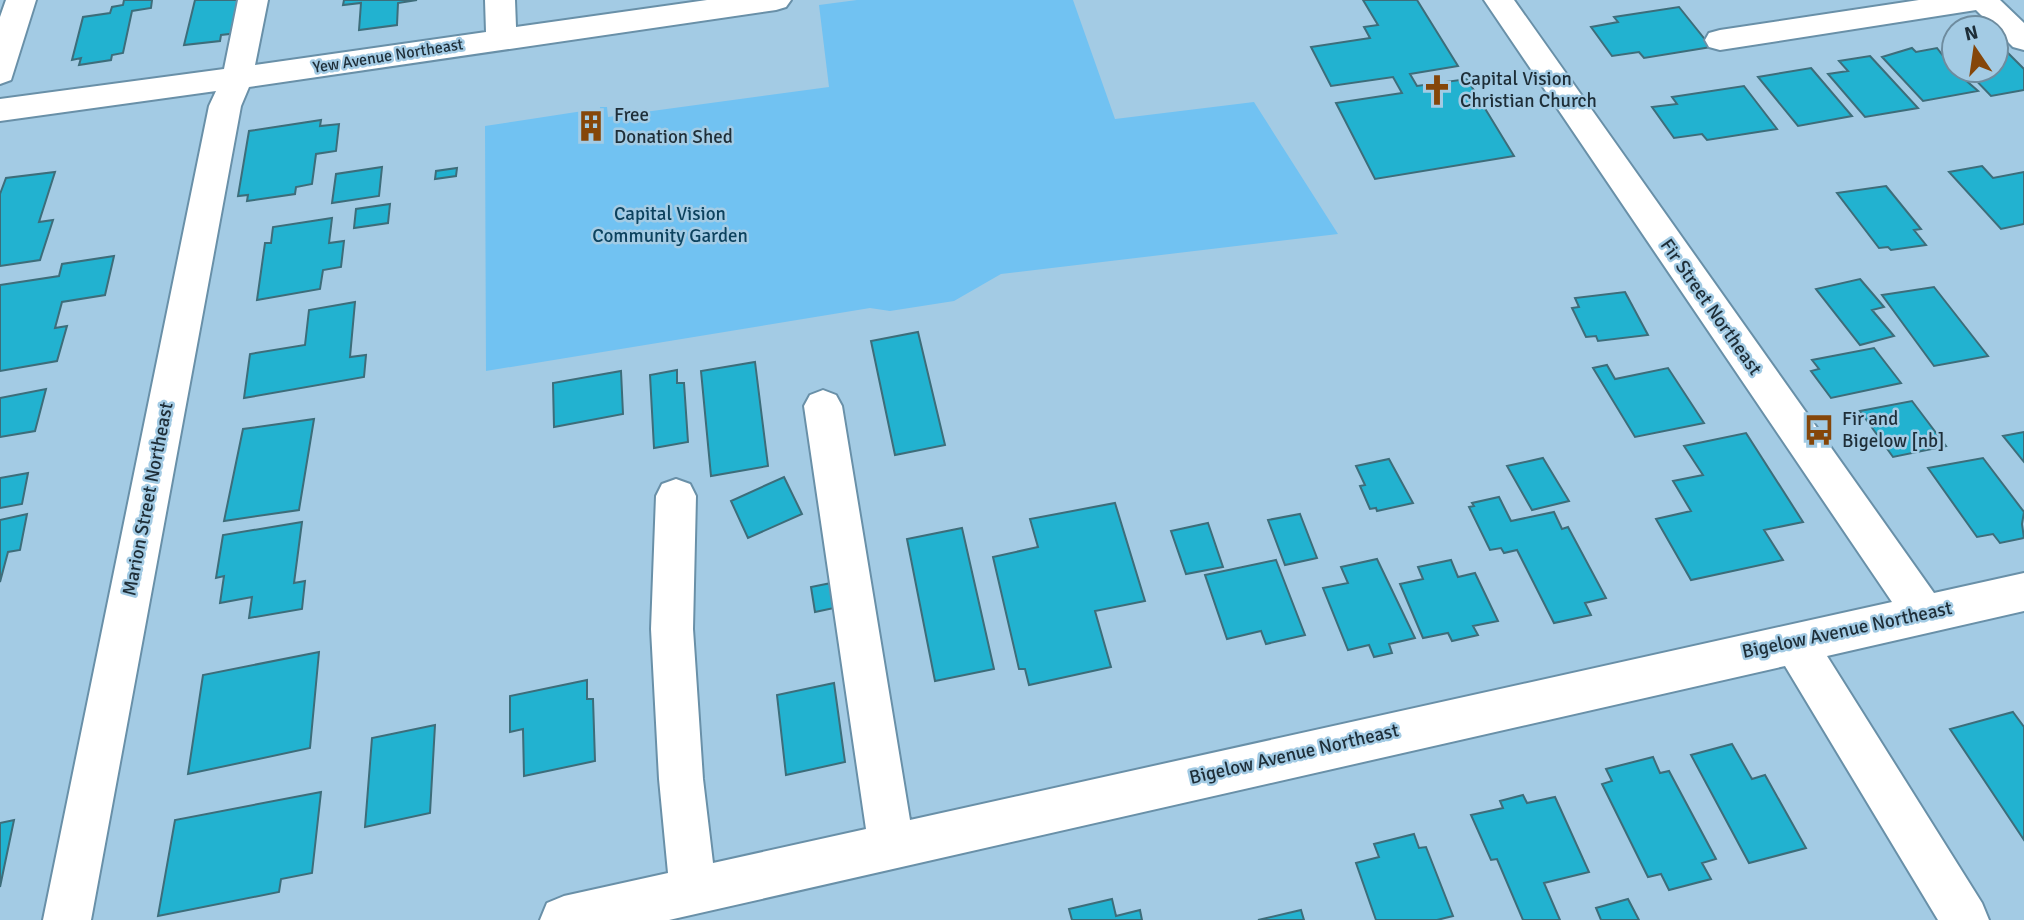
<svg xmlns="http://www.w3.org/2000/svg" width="2024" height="920" font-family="Signika,sans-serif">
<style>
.green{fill:#71c2f2}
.building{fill:#22b2d0;stroke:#3d6d7a;stroke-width:2}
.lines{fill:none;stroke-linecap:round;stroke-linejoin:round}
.minor-casing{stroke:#6990a8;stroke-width:4}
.minor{fill:#fff;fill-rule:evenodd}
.labels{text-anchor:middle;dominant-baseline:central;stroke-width:5;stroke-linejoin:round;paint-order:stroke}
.far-street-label{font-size:16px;fill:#1e2e38;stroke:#a3cbe4}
.poi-label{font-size:19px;fill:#1e2e38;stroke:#a3cbe4;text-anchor:start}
.park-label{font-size:19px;fill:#0c425e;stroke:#a3cbe4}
.street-label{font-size:19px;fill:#1e2e38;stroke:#a3cbe4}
</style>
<rect width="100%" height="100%" fill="#a3cbe4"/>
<path class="green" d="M857,0h216l42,119 139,-17 84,132 -337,40 -47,27 -64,10 -20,-3 -384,63 -1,-245 98,-15 1,23 15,-2 1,-25h7l1,10 221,-30 -10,-82z"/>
<path class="building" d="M124,0h28l-1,8 -19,3 -9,42 -11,2 -1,5 -32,5 2,-7 -9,2 11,-43 27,-4 2,-6 11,-2z
M195,0h49l-6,33 -17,2 -1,6 -36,4z
M344,0h73l-19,3 -1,22 -38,5 2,-27 -18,2z
M1363,0h54l41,66 -48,8 7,12 50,-7 47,77 -139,23 -39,-76 66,-10 -9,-16 -62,9 -20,-39 59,-9 -6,-11 14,-2z
M1679,7l32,40 -67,11 -5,-6 -27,4 -21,-29 27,-5 -4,-5z
M2001,46l23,23v21l-33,6 -25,-26h30v-23z
M1912,48l4,4 21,-4 17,22 24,21 -55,10 -41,-44z
M1870,56l48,52 -53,9 -37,-43 20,-3 -9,-10z
M1811,68l41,48 -54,10 -40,-49z
M1744,86l33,43 -70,11 -5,-6 -28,4 -22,-31 25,-3 -5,-7z
M321,120l-1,6 19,-2 -3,27 -20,3 -4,30 -16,3 -1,7 -48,7 1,-6 -10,1 11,-65z
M600,120l-1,10 -16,3v-10z
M1982,166l11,12 31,-6v52l-23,5 -52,-57z
M382,167l-3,29 -47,7 4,-29z
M457,168l-1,8 -21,3 1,-8z
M55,172l-16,50 14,-2 -13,40 -40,6v-72l6,-16z
M1886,186l35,43 -7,1 12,15 -35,5 -3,-3 -9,1 -42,-55z
M390,204l-2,19 -34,5 2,-19z
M332,218l-3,25 15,-2 -3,26 -18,3 -3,19 -63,11 8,-57h6l2,-16z
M114,256l-9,39 -43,7 -7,26 12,-2 -10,35 -57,10v-86l59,-9 3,-12z
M1860,279l24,28 -12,3 22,26 -34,9 -44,-56z
M1934,287l54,69 -54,10 -52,-71z
M1625,292l23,43 -50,6 -2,-5 -10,1 -14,-29 7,-1 -4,-9z
M355,302l-5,55 16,-2 -2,22 -120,21 6,-44 55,-9 4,-35z
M918,332l27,113 -50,10 -24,-114z
M1874,348l27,35 -70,15 -20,-27 8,-2 -7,-9z
M755,362l13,104 -57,10 -10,-105z
M1607,365l8,14 53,-11 36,55 -69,14 -42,-69z
M677,370v13h7l4,59 -34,6 -4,-73z
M621,371l2,43 -69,13 -1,-44z
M46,389l-11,42 -35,6v-39z
M1912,401l34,45 -53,11 -33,-46z
M314,419l-15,91 -75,11 19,-92z
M2024,432v30l-21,-26z
M1746,433l57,89 -39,8 19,30 -92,20 -35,-61 35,-8 -18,-30 30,-6 -19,-29z
M1543,458l26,43 -37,9 -25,-44z
M1983,458l41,54 -2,12 2,14 -24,5 -7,-9 -16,3 -49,-69z
M1389,459l24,44 -36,8 -1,-3 -6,1 -10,-23 5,-1 -9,-19z
M28,473l-6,31 -22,4v-30z
M784,477l18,37 -54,24 -17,-37z
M1499,497l12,24 43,-9 8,17 6,-2 38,71 -21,5 6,12 -37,8 -37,-73 -13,3 -3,-5 -11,2 -21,-43 5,-1 -2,-3z
M1115,503l30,98 -50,10 16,56 -82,18 -4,-16h-6l-26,-112 45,-10 -8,-28z
M27,514l-7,36 -12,2 -8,30v-62z
M1300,514l17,44 -32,7 -17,-45z
M302,522l-8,61 11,-2 -3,28 -53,9 3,-21 -32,6 4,-27 -8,2 7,-43z
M1208,523l15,44 -37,7 -15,-43z
M962,528l32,141 -59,12 -28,-142z
M1377,559l38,79 -26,6 3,9 -18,4 -5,-12 -21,5 -25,-62 25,-5 -7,-16z
M1276,560l29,75 -39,9 -5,-13 -34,8 -22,-64z
M1451,560l7,17 17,-4 23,48 -25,5 5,9 -26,6 -4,-8 -25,5 -23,-54 23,-5 -5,-12z
M831,583l3,25 -19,4 -4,-25z
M319,652l-9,96 -122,26 15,-99z
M587,680v19h6l2,62 -71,15 -1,-47 -13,3v-36z
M834,683l11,79 -59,13 -9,-80z
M2013,712l11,15v113l-74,-111z
M435,725l-5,88 -65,14 7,-89z
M1732,744l20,35 13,-4 41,73 -57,15 -58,-108z
M1653,757l7,16 9,-2 47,88 -14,4 9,16 -42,11 -8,-16 -13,3 -46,-93 10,-3 -6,-12z
M321,792l-9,81 -31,6 -2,13 -121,24 17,-96z
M1523,795l4,8 28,-6 34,75 -45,11 16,37h-37l-26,-61 -6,1 -20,-45 32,-7 -3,-7z
M14,820l-14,67v-64z
M1414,834l5,14 7,-1 27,69 -16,4h-61l-20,-57 23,-6 -5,-13z
M1112,899l4,17 24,-6 2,10h-70l-3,-11z
M1628,899l11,21h-38l-5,-12z
M1301,910l3,10h-46z"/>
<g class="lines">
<defs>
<path id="minor" d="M6,0h30l-25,80 -11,4v-67z
M238,0h30l-13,65 231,-33 -1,-32h30l1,27 191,-27h84l-5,7 -10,3 -527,77 -8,19 -150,814h-48l166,-814 7,-15 -216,30v-22l224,-30z
M1484,0h30l420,593 90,-20v38l-197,45 155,247 7,17h-51l-153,-254 -1116,254h-129l7,-17 17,-7 104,-23 -9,-94 -8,-150 5,-133 6,-12 14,-5 14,5 6,12 -3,133 10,150 10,84 153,-34 -62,-423 6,-11 13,-5 13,5 6,11 68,414 982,-218z
M1919,0h81l24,23v27l-11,-3 -37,-37 -256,40 -11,-3 -4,-7 4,-7 11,-3z"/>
</defs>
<use href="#minor" class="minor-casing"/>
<use href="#minor" class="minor"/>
</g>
<defs>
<symbol id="church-bare" viewBox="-9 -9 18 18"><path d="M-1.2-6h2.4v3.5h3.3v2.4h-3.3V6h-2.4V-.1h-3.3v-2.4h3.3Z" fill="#854609" stroke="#a3cbe4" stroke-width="2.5" paint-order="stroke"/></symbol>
<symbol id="building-bare" viewBox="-9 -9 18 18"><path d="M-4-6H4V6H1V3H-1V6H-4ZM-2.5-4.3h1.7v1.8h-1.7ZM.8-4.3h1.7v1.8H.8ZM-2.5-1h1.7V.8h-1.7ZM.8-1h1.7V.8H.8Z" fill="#854609" stroke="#a3cbe4" stroke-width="2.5" paint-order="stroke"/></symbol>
<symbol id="bus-bare" viewBox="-9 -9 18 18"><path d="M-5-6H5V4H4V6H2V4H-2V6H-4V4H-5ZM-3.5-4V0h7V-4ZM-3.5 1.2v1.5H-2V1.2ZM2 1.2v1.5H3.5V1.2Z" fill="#854609" stroke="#a3cbe4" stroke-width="2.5" paint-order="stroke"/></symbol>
</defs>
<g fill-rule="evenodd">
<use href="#church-bare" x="1415" y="68" width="44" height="44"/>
<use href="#building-bare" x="569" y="104" width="44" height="44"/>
<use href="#bus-bare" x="1797" y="408" width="44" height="44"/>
</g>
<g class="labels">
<g class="far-street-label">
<text transform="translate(388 56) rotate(-9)">Yew Avenue Northeast</text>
</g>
<g class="poi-label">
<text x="1460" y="79">Capital Vision<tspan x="1460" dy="22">Christian Church</tspan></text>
<text x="614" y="115">Free<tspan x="614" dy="22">Donation Shed</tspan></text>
<text x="1842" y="419">Fir and<tspan x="1842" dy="22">Bigelow [nb]</tspan></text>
</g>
<g class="park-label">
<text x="670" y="214">Capital Vision<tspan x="670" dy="22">Community Garden</tspan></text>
</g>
<g class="street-label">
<text transform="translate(1711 307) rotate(55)">Fir Street Northeast</text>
<text transform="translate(148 499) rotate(-79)">Marion Street Northeast</text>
<text transform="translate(1847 630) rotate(-12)">Bigelow Avenue Northeast</text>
<text transform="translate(1294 754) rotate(-13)">Bigelow Avenue Northeast</text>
</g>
</g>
<g transform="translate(1975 49) rotate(347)"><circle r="33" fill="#a3cbe4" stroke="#6e8c9f" stroke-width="2"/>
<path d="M0-5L12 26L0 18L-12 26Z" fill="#854609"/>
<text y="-10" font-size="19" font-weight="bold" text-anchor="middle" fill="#1e2e38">N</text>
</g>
</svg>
